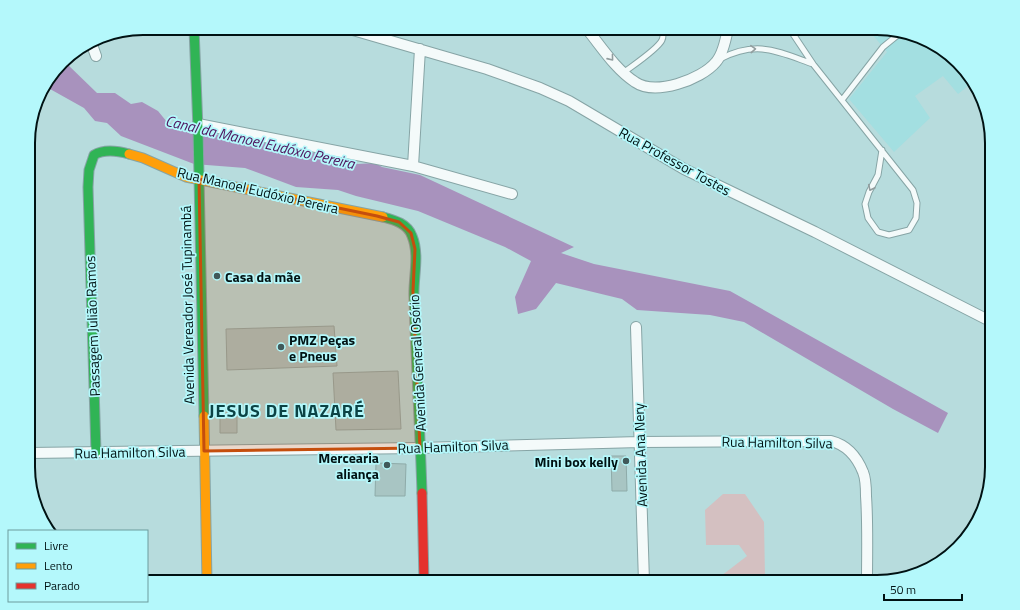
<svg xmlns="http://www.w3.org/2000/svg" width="1020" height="610" font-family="'Titillium Web',sans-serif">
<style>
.built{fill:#a3dfe1}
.green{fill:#d4c0c1}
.water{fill:#a892bd}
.building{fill:#a8c5c3;stroke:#8eaba9}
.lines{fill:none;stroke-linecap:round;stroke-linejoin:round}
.lane-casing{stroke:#86a4a5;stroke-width:7}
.street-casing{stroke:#86a4a5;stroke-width:12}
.fast-casing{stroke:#86a4a5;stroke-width:11}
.slow-casing{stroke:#86a4a5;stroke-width:11}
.jam-casing{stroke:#86a4a5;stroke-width:11}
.lane{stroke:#f4fafa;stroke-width:5}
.street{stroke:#f4fafa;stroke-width:10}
.fast{stroke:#30b455;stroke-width:9}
.slow{stroke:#ff9f0a;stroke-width:9}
.jam{stroke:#e5322d;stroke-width:9}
.oneway{stroke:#929d9e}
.marked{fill:#c54e0d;fill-opacity:0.2;stroke:#c54e0d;stroke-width:3;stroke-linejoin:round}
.poi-dot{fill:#40595a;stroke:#b4f8fb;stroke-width:1.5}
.labels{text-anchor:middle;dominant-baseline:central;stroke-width:3.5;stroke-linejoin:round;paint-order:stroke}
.street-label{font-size:14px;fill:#001213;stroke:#b4f8fb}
.poi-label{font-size:14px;font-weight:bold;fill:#001213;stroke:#b4f8fb;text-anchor:start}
.water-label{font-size:15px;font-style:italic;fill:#4e115c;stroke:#b4f8fb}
.district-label{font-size:18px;font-weight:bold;letter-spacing:1px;fill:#0b4345;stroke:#b4f8fb}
.rim{fill:none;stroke:#001213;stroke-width:2}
</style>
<rect width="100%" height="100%" fill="#b7dcdd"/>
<path class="built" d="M867,28h10l58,16 38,38 -15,12 -15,-18 -28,20 15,22 -36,34 -45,-53 38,-47z"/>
<path class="green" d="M723,494h22l19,28 1,55h53v5h-93l-4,-6 26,-20 -8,-11h-33l-1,-35z"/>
<path class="water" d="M64,61l33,32h18l16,11 11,-2 16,9 9,11 24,12 49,1 94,23 24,6 17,-1 7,4 38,8 154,72 -13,6 33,11 136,27 218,122 -10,20 -45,-24 -149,-87 -34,-7 -73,-5 -15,-11 -66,-16 -20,26 -18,5 -3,-17 16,-36 -26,-14 -87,-36 -62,-15 -18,-6 -42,-3 -51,-19 -51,-4 -73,-28 -14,-13 -12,-2 -11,-13 -34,-19 -4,-5z"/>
<path class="building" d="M334,326l3,40 -110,4 -1,-41z
M398,371l3,58 -65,1 -3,-57z
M220,413h17v20h-17z
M611,456h15l1,35h-15z
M376,463l30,1 -1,32h-30z"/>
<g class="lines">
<defs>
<path id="lane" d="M789,28l24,36 100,126 4,13 -1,15 -7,12 -20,5 -11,-3 -10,-14 -3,-14 4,-12 9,-17 4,-25
M720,59c37,-19 56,-8 93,5
M623,73c9,-7 35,-24 39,-33 2,-4 1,-8 0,-12
M842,100l41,-53 16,-13"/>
<path id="street" d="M346,28l141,41 53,19 29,13 115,68 131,63 177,90
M586,28c15,18 29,41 49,54 20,14 66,-2 81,-20 7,-8 10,-23 12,-34
M91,42l5,14
M198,124l215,42 99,28
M413,166l7,-117
M636,327l8,255
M29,453l391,-5 220,-6 191,-1c16,4 26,16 32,31 3,7 3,16 3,24 2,28 1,57 1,86"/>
<path id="fast" d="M194,28l4,101 6,287
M383,217c12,3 25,7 29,19 8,19 1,42 2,61 2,65 6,131 8,196
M96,452l-8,-265 1,-17 5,-15c10,-6 24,-4 35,-1"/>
<path id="slow" d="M129,154l14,4 43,19 197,40
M204,416l3,166"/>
<path id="jam" d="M422,493l2,89"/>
</defs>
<use href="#lane" class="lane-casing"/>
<use href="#street" class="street-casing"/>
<use href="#fast" class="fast-casing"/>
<use href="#slow" class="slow-casing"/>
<use href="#jam" class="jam-casing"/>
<use href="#lane" class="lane"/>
<use href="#street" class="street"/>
<use href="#fast" class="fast"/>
<use href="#slow" class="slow"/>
<use href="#jam" class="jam"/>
</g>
<defs><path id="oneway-chevron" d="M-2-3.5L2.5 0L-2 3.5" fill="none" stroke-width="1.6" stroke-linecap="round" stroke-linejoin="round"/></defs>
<g class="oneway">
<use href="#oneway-chevron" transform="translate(753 49) rotate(-3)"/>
<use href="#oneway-chevron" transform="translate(611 58) rotate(51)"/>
<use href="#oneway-chevron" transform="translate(871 188) rotate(116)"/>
</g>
<path class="marked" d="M199,179l178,37 22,6 12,11 4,16 -2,42 7,157 -216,3z"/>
<g class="poi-dot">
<circle cx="217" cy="276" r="4"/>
<circle cx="281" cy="347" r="4"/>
<circle cx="626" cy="461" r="4"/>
<circle cx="387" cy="465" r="4"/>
</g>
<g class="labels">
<g class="street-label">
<text transform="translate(675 161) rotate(29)">Rua Professor Tostes</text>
<text transform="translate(258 190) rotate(13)">Rua Manoel Eudóxio Pereira</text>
<text transform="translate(187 305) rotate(-91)">Avenida Vereador José Tupinambá</text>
<text transform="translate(92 326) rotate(-92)">Passagem Julião Ramos</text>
<text transform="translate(417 363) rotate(-93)">Avenida General Osório</text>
<text transform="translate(777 442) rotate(1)">Rua Hamilton Silva</text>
<text transform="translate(453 446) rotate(-2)">Rua Hamilton Silva</text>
<text transform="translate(130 452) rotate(-1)">Rua Hamilton Silva</text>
<text transform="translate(640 455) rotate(-92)">Avenida Ana Nery</text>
</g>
<g class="poi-label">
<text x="225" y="276">Casa da mãe</text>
<text x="289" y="339">PMZ Peças<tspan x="289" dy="16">e Pneus</tspan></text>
<text x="379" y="457" text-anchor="end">Mercearia<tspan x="379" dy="16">aliança</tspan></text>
<text x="618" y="461" text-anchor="end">Mini box kelly</text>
</g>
<g class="water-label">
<text transform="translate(260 142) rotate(13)">Canal da Manoel Eudóxio Pereira</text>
</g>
<g class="district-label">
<text x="287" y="410">JESUS DE NAZARÉ</text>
</g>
</g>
<path d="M0 0H1020V610H0ZM143 35H877A108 108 0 0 1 985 143V467A108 108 0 0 1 877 575H143A108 108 0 0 1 35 467V143A108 108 0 0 1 143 35Z" fill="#b4f8fb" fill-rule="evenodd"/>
<path class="rim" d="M143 35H877A108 108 0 0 1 985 143V467A108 108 0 0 1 877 575H143A108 108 0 0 1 35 467V143A108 108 0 0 1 143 35Z"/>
<rect x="8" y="530" width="140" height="72" fill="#b4f8fb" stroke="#6c9c9e"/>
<rect x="16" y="543" width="20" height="6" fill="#30b455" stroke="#6c9c9e"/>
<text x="44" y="550" font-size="12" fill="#001213">Livre</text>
<rect x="16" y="563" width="20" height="6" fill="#ff9f0a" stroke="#6c9c9e"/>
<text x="44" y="570" font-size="12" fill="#001213">Lento</text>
<rect x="16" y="583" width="20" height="6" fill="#e5322d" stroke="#6c9c9e"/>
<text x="44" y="590" font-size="12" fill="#001213">Parado</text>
<path d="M884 594v6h78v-6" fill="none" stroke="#001213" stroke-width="2"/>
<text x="890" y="594" font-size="12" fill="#001213" stroke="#b4f8fb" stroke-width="3" paint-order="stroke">50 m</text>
</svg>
